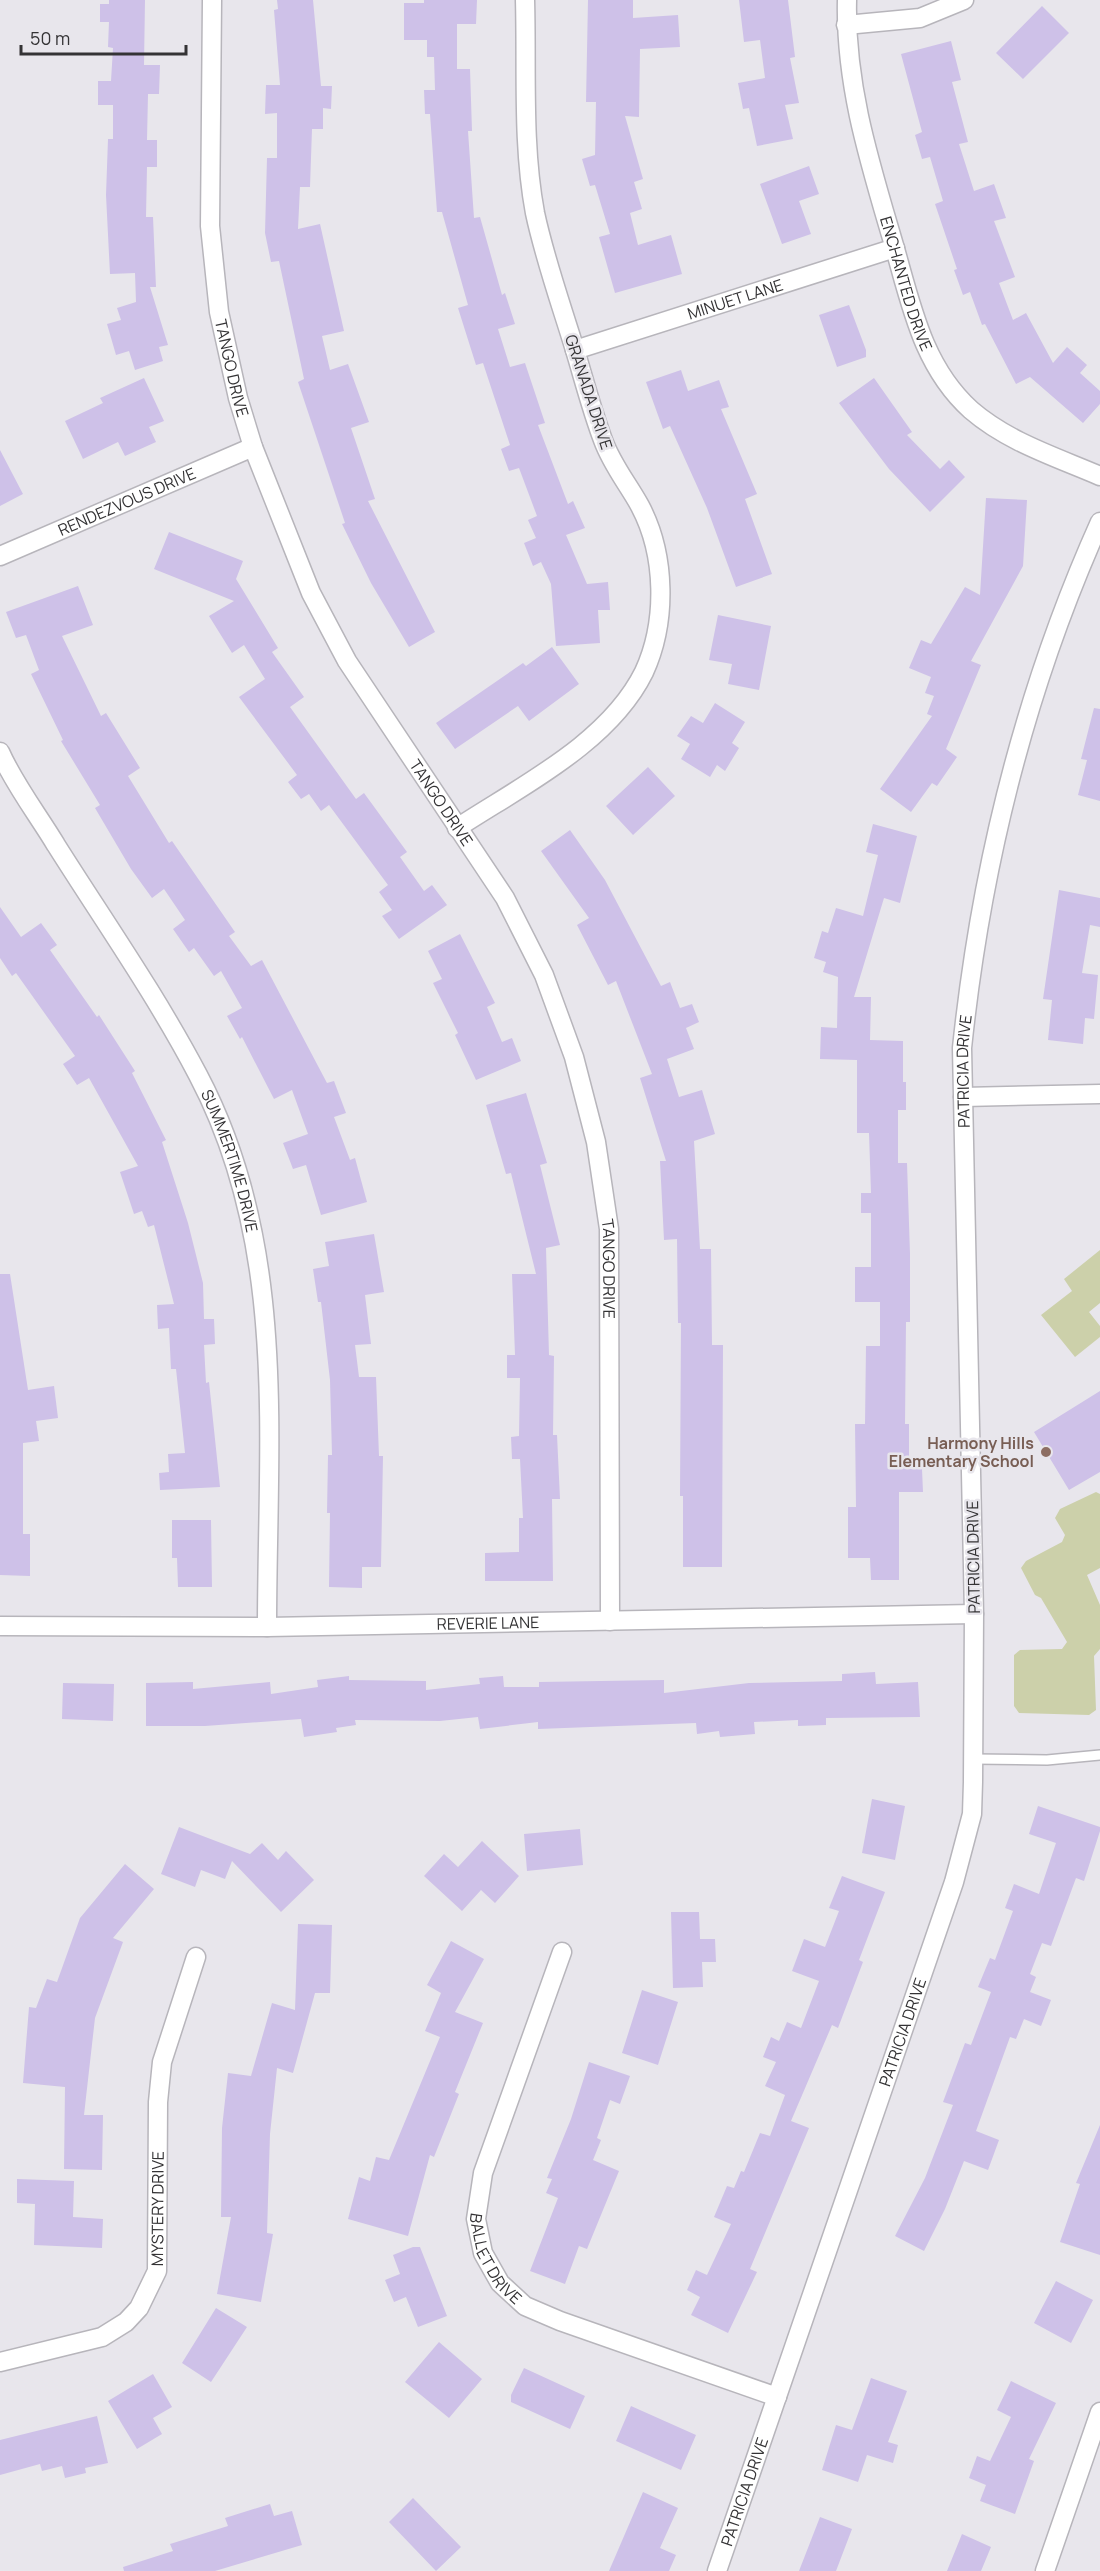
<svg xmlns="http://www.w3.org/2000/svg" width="1100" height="2571" font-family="Manrope,sans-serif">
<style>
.green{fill:#ccd0aa}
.building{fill:#cec1e8}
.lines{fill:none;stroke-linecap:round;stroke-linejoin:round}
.service-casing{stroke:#b7b5bb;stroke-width:12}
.minor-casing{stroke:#b7b5bb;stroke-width:21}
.service{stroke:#fff;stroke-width:9}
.minor{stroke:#fff;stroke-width:18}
.education-dot{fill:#8d6e63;stroke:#e8e6ec;stroke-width:2}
.labels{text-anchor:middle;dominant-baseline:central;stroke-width:5;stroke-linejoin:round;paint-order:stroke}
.street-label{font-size:16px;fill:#343335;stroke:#e8e6ec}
.education-label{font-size:16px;font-weight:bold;fill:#785e54;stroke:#e8e6ec;text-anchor:end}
</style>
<rect width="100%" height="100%" fill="#e8e6ec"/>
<path class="green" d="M1100,1250v53l-11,9 11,14v11l-25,20 -34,-42 31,-24 -8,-12z
M1096,1492l4,2v74l-13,7 13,30v44l-6,7 2,54 -7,5 -70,-2 -5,-7v-51l6,-5 42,-1 5,-7 -26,-44 -6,-3 -14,-27 5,-7 36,-19 3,-7 -10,-17 5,-9z"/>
<path class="building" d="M109,0h36l-1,65h16l-1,29h-11l-1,46h10v27h-10l-1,50h7l3,70h-6l18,58 -9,2 4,14 -28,9 -6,-19 -13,4 -9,-31 14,-4 -4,-12 19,-6 -1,-29 -25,1 -4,-79 2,-56h5v-34h-15v-24h13l2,-33 -5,-1 1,-25h-9v-18h9z
M277,0h36l8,86h11l-1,23 -8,-1v21h-11l-2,58h-10l-2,42 22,-5 24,107 -22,5 8,34 18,-6 21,58 -18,6 24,71 -7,2 67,131 -26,15 -38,-64 -29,-59 3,-1 -47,-141 6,-3 -25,-118 -8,1 -6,-29 2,-75h10v-45l-12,1 1,-29h14l-6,-75 4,-1z
M424,0h53l-1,24h-19v45h13l2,62h-4l6,87 6,-1 22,78 3,-2 10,31 -17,5 12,38 15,-4 20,60 -7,2 30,79 5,-3 12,27 -19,7 21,49 21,-2 2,28h-12l2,33 -44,3 -5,-62 -10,-22 -8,4 -9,-23 12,-5 -8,-18 9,-4 -18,-48 -10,3 -8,-22 9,-4 -27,-82 -7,2 -18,-57 10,-3 -26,-93h-5l-7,-98h-5l-1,-24h11l-1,-33h-7v-17h-23v-37h20z
M588,0h45v18l45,-3 2,32 -40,2 -1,68 -14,-1 18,63 -9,3 8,27 -12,4 8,32 33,-10 11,39 -67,19 -16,-56 11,-3 -15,-49 -5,1 -8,-27 13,-4 1,-53h-10z
M739,0h49l7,57 -5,1 9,45 -14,2 8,34 -36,7 -8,-38 -6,1 -5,-26 27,-5 -5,-38 -16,2z
M1042,6l27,27 -46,46 -27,-26z
M951,41l10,39 -9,2 16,60 -9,2 15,47 20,-7 12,34 -12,3 21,56 -16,6 14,37 13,-7 27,50 14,-16 20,18 -7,8 20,18v13l-17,19 -53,-46 -14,7 -31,-60 -3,1 -12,-33 -7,3 -9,-25 3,-1 -22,-65 8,-3 -13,-44 -8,2 -7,-24 7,-3 -21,-78z
M809,166l10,28 -20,7 12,33 -29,10 -22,-60z
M849,305l17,45v7l-29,10 -18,-52z
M681,370l7,21 31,-11 10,27 -8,2 36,85 -12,5 27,75 -36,13 -29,-79 -37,-82 -7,3 -17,-47z
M144,378l20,43 -15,6 7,15 -31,14 -7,-14 -35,17 -18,-38 38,-18 -3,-5z
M874,378l38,54 -5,3 33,34 9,-9 16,17 -35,35 -41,-43 -50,-66z
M0,450l23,44 -23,12z
M986,498l41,2 -4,66 -52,95 10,4 -35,84 11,8 -20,29 -5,-3 -21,29 -31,-23 52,-73 -5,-2 7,-18 -9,-3 6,-16 -22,-9 12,-28 10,4 34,-57 15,8z
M169,532l74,29 -7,18 42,69 -6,4 32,45 -14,10 66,92 8,-6 43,59 -7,5 24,34 8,-6 15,20 -48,34 -17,-23 10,-6 -13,-18 9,-7 -59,-80 -8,6 -12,-17 -8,5 -13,-17 9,-7 -58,-78 26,-18 -21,-34 -12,8 -23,-37 25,-15 -80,-32z
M78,586l15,39 -31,11 39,80 5,-3 34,55 -12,8 41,67 3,-2 63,91 -6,4 22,30 11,-6 65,123 7,-2 12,32 -12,4 16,43 5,-2 12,44 -46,13 -15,-50 -13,4 -10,-26 25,-9 -16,-44 -18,9 -32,-62 -2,2 -13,-23 15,-8 -21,-37 -7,5 -20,-28 -5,4 -16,-23 12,-9 -21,-31 -12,9 -21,-29 -36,-61 5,-3 -39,-64 2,-1 -32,-66 8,-4 -13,-35 -10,3 -10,-26z
M718,615l53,11 -12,64 -31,-6 4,-20 -23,-4z
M552,647l27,37 -50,37 -11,-15 -63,43 -19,-26 87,-60 3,3z
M715,703l30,19 -13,21 7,5 -14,23 -8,-6 -7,12 -29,-18 9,-15 -13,-8 14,-20 12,7z
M1094,708l6,1v92l-22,-6 9,-35 -6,-1z
M648,767l27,29 -42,39 -27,-29z
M873,824l44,12 -17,67 -16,-5 -30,99h17l-1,43 33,1v41h3v28h-8v53h9l3,91v68h-4l-1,102h4v45h13l1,23h-24v88h-28l-1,-22h-22v-51h8l-1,-83h10l1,-78h14v-44h-25v-35h16v-54h-10v-20h10l-2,-60h-12v-73l-37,-1 1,-32 16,1 1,-51 -15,-5 3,-10 -12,-4 8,-27 6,2 8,-25 27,8 15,-61 -12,-3z
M570,830l35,50 56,106 9,-4 10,26 12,-4 7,18 -13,6 8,21 -27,10 12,38 23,-7 13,44 -21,7 6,108h11l1,96h11l-1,222h-39v-71h-3l1,-173h-3l-1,-84 -13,1 -4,-79h6l-26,-83 12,-4 -36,-93 -8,4 -31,-60 12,-7 -48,-67z
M1059,890l41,8v29l-10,-2 -8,48 16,2 -4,44 -9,-1 -2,26 -35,-4 4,-40 -9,-1z
M0,907l21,30 20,-14 16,22 -7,5 47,67 2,-2 36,56 -3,2 34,67 -4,2 26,81 15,60 1,36h10l1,25 -11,1 2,38 3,-1 11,105 -60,3 -1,-17 10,-1 -1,-18 17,-1 -9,-84h-5l-2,-41 -11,1 -1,-24 17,-1 -20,-79 -6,2 -6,-16 -8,3 -14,-42 18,-6 -49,-88 -12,7 -14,-21 12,-8 -59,-83 -4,3 -12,-18z
M460,934l35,69 -8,4 15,35 10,-4 9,23 -45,19 -21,-45 3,-2 -25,-50 9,-4 -14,-28z
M526,1093l21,70 -7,2 20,80 -14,3 3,107 5,1 -1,79h4l3,64h-8l1,82h-68v-28l34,-1v-34h4l-3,-59h-8l-1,-22 8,-1 1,-58h-13v-23h8l-3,-81h24l-25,-101 -5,1 -20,-69z
M374,1234l10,58 -19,3 6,49 -16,1 4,32h17l3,79h4l-2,111h-19v21l-33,-1 1,-74h-3l1,-58h4l-2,-75 -9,-78h-3l-5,-33 16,-3 -4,-24z
M0,1274h10l18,116 26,-4 4,32 -22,3 3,20 -16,2v91h7v42l-30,-1z
M1100,1391v81l-31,18 -35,-58z
M172,1520h39l1,67h-34l-1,-29h-5z
M875,1672l1,12 42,-2 2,35 -94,1v7l-28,1v-6l-44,2 1,12 -35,3 -1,-6 -22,3 -1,-11 -158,6v-7l-58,7 -2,-12 -38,4 -85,-1 1,5 -20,3 1,4 -33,5 -3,-18 -96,7h-59v-43l47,-1v7l77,-7 1,12 47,-7 -1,-7 32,-4v4l77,1v9l54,-6 -1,-6 24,-2 1,11h35v-5l125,-2v13l85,-10 93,-2v-7z
M63,1683l51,1 -1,37 -51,-2z
M872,1799l33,7 -10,54 -33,-7z
M1038,1806l62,21v4l-16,50 -8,-3 -25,68 -9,-3 -12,31 6,3 -6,15 21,8 -10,26 -17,-7 -8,20 -6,-2 -34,94 23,9 -11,30 -24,-9 -19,48 -21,42 -29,-15 30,-58 28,-73 -10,-3 22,-59 6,2 20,-53 -13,-5 12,-29 5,2 18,-49 -8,-3 9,-24 25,10 17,-51 -27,-9z
M179,1827l71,27 12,-11 16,17 8,-9 28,29 -33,32 -49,-51 -7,18 -24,-9 -6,17 -34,-13z
M580,1829l3,36 -56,6 -3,-37z
M482,1841l37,35 -24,27 -14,-13 -19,21 -38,-35 20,-22 14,13z
M125,1864l29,25 -41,49 10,4 -28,76 -11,97h19l-1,55 -38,-1 1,-82 -42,-4 6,-76 7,1 11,-29 10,3 23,-64z
M842,1876l43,16 -26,68 4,2 -25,66 -6,-3 -41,96 18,7 -59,141 7,3 -29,61 -37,-18 9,-18 -13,-7 9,-20 11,5 24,-51 -17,-7 13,-31 7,2 7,-17 3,1 16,-39 10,3 15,-41 -20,-9 11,-24 -13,-5 8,-20 8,4 8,-19 14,6 18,-47 -27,-10 12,-32 21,8 14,-36 -10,-3z
M671,1912h28l1,27h15l1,23h-14l1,25 -30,1z
M298,1924l34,1 -2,68h-15l-22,80 -16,-5 -7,66 -3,99 6,1 -12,68 -44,-8 14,-77h-10l1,-89 6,-55 23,3 21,-73 23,7z
M451,1941l33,18 -29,53 28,11 -28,69 4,2 -25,63 -4,-2 -22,81 -60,-17 11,-42 11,4 6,-24 13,3 51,-123 -15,-6 16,-38 -14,-8z
M642,1990l36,12 -20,63 -36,-12z
M589,2062l41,14 -10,28 -10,-4 -13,38 4,2 -8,20 26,11 -32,78 -8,-3 -14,38 -35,-13 28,-73 -12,-5 6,-14 -5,-1 24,-59z
M1100,2125v130l-40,-13 20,-58 -4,-1z
M17,2179l57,2 -1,36 30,2 -1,29 -68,-3 1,-41 -18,-1z
M413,2247h7l27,69 -29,11 -12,-30 -12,5 -9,-22 15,-6 -7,-19z
M1056,2281l37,19 -22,43 -37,-20z
M216,2308l31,19 -36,55 -29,-19z
M439,2342l43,37 -33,39 -44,-36z
M524,2368l61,28 -15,33 -59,-27v-7z
M153,2374l19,33 -19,11 9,16 -25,15 -29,-48z
M871,2378l36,13 -19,51 10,3 -5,18 -26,-8 -9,27 -36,-12 14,-45 16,5z
M1011,2381l45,22 -27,56 5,2 -19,53 -35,-13 6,-16 -17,-7 8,-22 13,5 21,-44 -14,-7z
M631,2406l65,29 -15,35 -65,-29z
M97,2416l11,47 -23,5 1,5 -21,5 -3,-12 -20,5 -2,-7 -40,11v-35z
M643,2492l35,16 -18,40 16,7 -7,16h-60z
M413,2498l48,49 -25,24 -47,-49z
M270,2504l4,12 18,-5 10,34 -87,26h-91l-1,-4 50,-16 -3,-7 58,-18 -3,-8z
M820,2517l32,12 -16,42h-37z
M962,2534l29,13 -10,24h-34z"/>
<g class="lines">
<defs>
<path id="service" d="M974,1759l73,1 53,-5"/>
<g id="minor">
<path id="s1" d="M212,0l-2,226 9,86 19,86 15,49 58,146 36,68 158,237 39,77 30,82 22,85 13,87 1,392"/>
<path id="s2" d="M847,0c-2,82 21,157 44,235 19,63 29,129 80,175 37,32 85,47 129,66"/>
<path d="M846,25l74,-7 44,-18"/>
<path id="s3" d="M575,350l320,-102"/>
<path id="s4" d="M0,556l253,-109"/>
<path id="s5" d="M0,752c14,32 38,63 56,93 48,76 100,150 142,230 91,172 69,364 69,552"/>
<path d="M457,828c64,-42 152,-85 187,-156 23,-50 22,-117 -4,-166 -12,-22 -28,-41 -37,-66 -11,-29 -19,-60 -28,-90 -14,-46 -30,-90 -40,-137 -13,-69 -8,-143 -10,-213"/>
<path d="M963,1097l137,-3"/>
<path id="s6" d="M0,1626l267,1 707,-13"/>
<path id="s7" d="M562,1952l-79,221 -7,46 7,34 17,30 25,23 35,15 217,76"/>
<path id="s8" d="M0,2362l102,-25 24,-15 13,-14 18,-37 1,-169 4,-40 34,-105"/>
<path id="s9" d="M717,2571l237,-689 18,-68 1,-32 1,-168 -12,-566c19,-181 63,-359 138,-526"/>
<path d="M1045,2571l55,-159"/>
</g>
</defs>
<use href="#service" class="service-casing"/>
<use href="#minor" class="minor-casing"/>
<use href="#service" class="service"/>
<use href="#minor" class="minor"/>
</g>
<circle class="education-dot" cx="1046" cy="1452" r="6"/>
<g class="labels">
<g class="street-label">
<text stroke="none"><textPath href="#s2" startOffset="291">ENCHANTED DRIVE</textPath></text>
<text stroke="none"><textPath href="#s3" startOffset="168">MINUET LANE</textPath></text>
<text stroke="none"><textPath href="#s1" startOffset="370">TANGO DRIVE</textPath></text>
<text transform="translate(589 392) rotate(72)">GRANADA DRIVE</text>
<text stroke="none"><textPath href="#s4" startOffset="138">RENDEZVOUS DRIVE</textPath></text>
<text stroke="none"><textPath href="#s1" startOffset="856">TANGO DRIVE</textPath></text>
<text stroke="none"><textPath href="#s9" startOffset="1542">PATRICIA DRIVE</textPath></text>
<text stroke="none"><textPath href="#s5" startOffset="471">SUMMERTIME DRIVE</textPath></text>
<text stroke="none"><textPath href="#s1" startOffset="1360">TANGO DRIVE</textPath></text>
<text transform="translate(973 1557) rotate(-91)">PATRICIA DRIVE</text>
<text stroke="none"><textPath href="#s6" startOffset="488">REVERIE LANE</textPath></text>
<text stroke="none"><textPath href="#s9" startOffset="570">PATRICIA DRIVE</textPath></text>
<text stroke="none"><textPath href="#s8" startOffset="256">MYSTERY DRIVE</textPath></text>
<text stroke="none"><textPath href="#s7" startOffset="326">BALLET DRIVE</textPath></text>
<text stroke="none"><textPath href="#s9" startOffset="84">PATRICIA DRIVE</textPath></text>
</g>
<g class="education-label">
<text x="1034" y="1443">Harmony Hills<tspan x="1034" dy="18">Elementary School</tspan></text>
</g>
</g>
<path d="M21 45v9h165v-9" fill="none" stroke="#343335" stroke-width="3"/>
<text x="30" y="45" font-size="18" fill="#343335" stroke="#e8e6ec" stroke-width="4.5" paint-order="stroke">50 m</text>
</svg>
